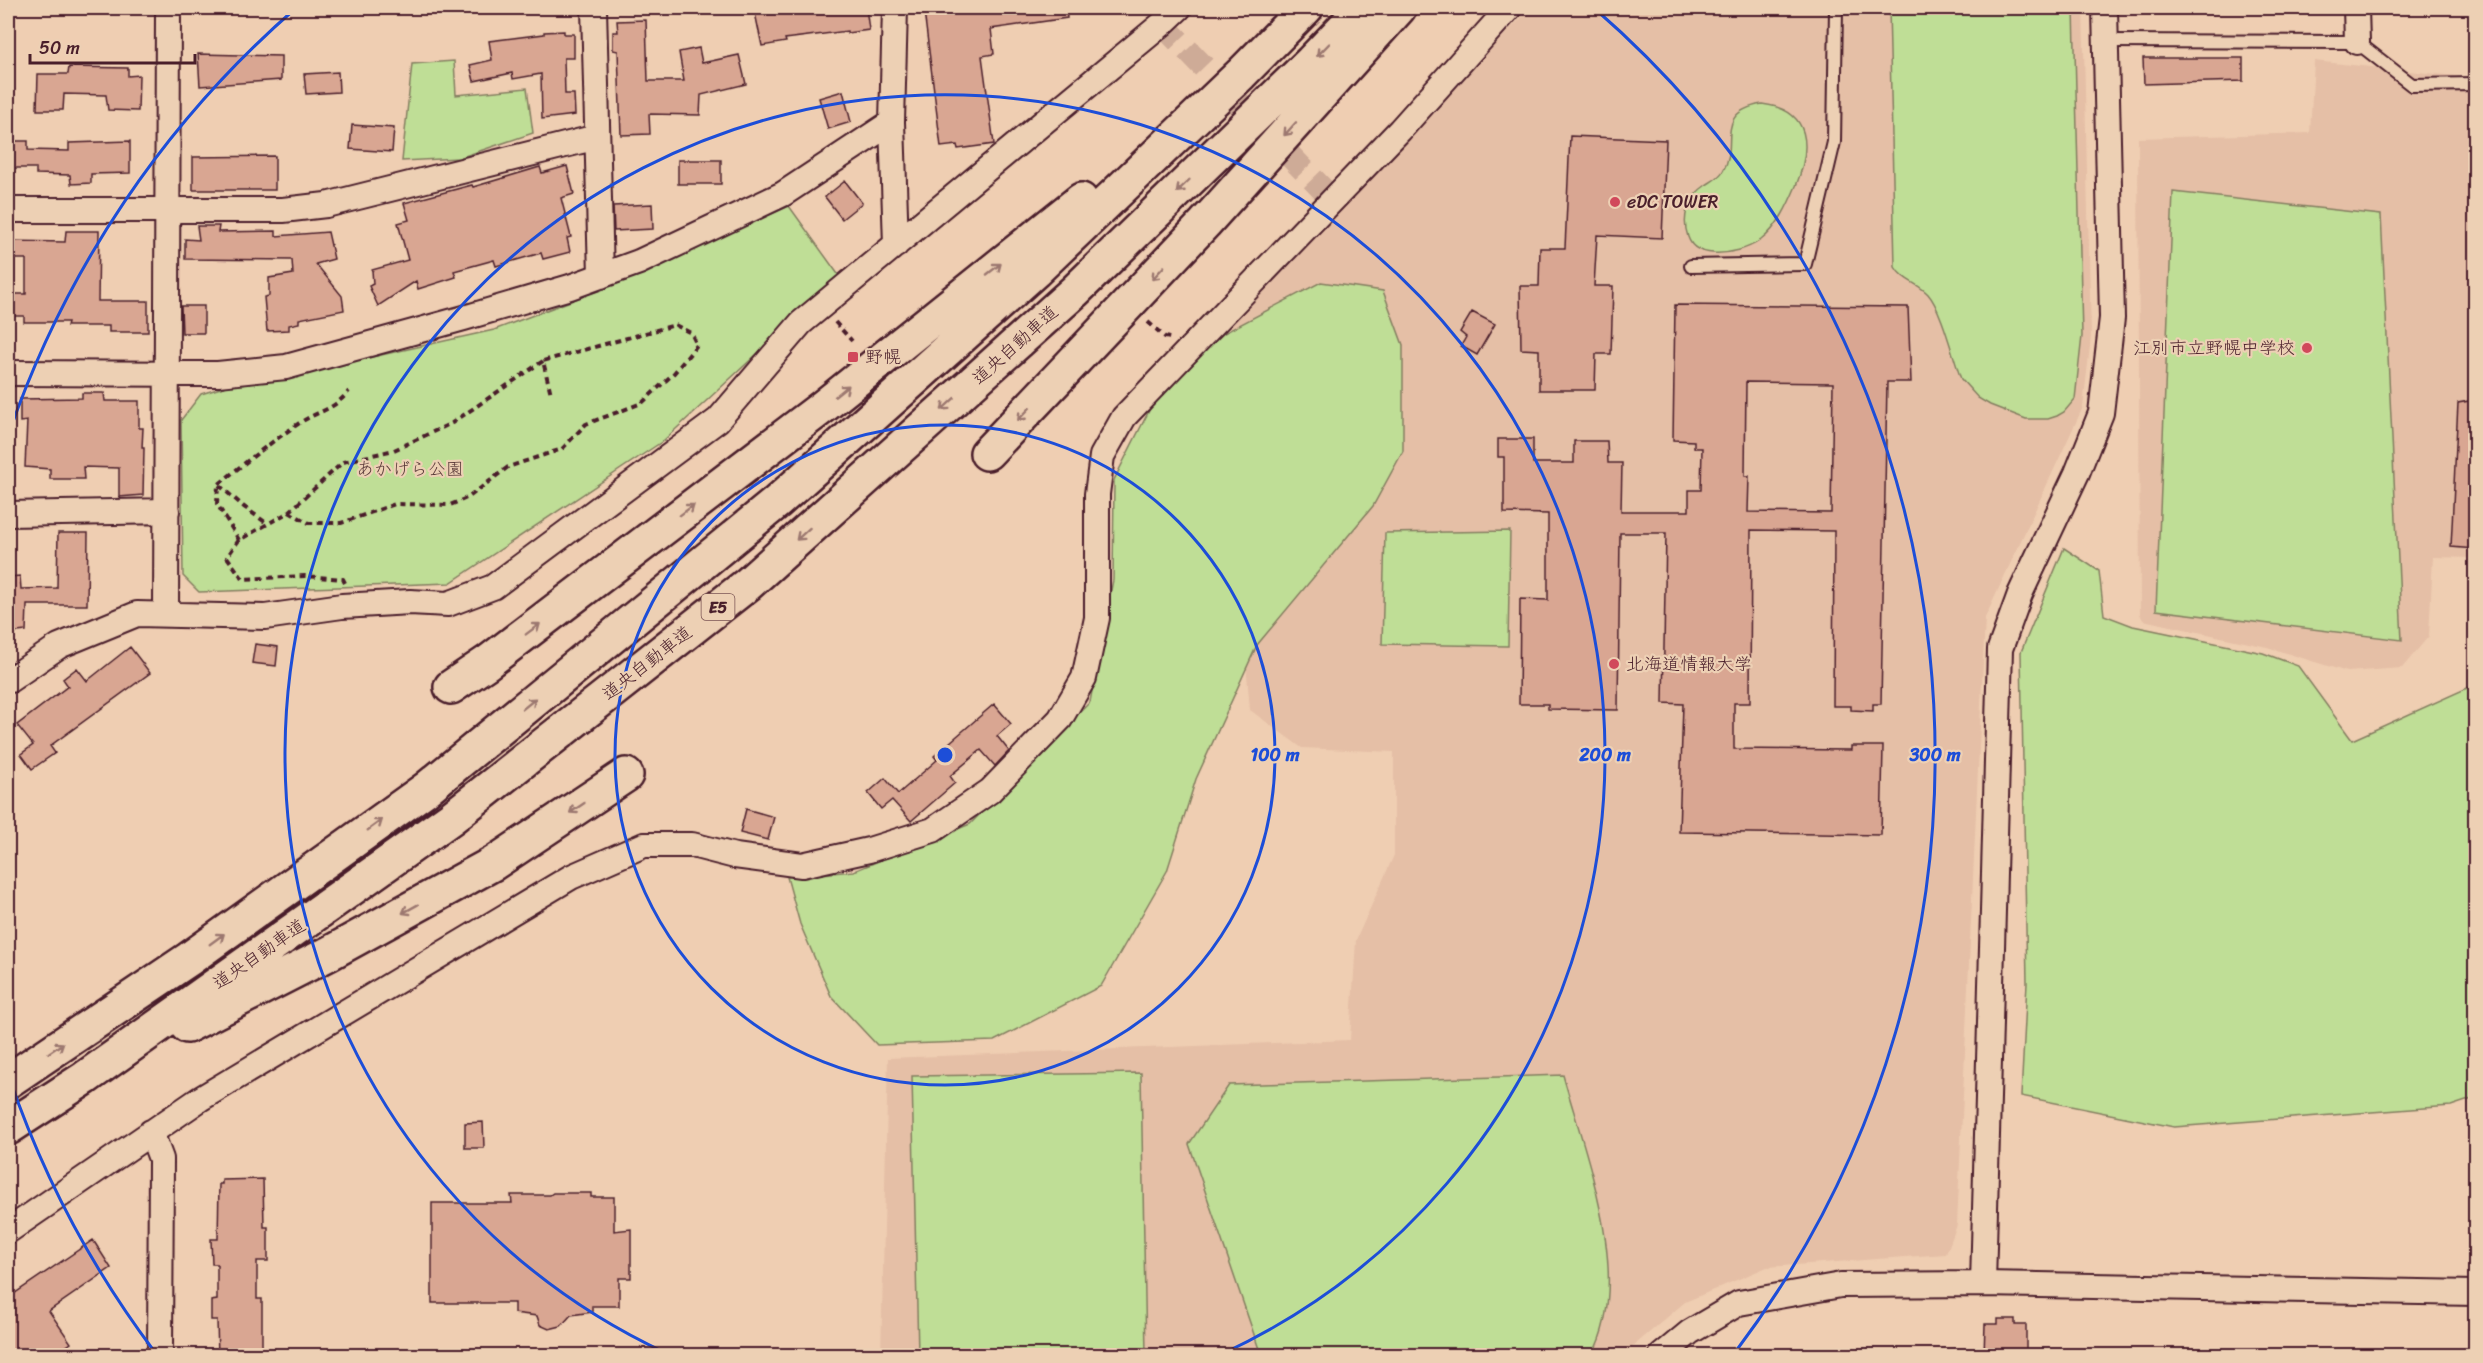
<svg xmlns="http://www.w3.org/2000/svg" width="2483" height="1363" font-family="Sriracha,'Klee One',sans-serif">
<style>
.built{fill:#e5bfa6}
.green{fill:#bfde96;stroke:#847e60;stroke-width:1.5}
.building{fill:#d9a692;stroke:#4a1f2b;stroke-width:1.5;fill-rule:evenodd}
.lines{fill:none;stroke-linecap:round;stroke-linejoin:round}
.street-tunnel{stroke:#ceab97;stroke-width:24;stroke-dasharray:24 12;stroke-linecap:butt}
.lane-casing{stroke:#4a1f2b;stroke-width:16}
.street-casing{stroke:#4a1f2b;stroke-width:28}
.highway-casing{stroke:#4a1f2b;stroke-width:38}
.path{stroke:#4a1f2b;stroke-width:4;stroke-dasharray:6 4.5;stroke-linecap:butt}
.lane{stroke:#edd0b4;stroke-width:12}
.street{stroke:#edd0b4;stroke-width:24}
.highway{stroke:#edd0b4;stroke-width:33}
.oneway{stroke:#9c7870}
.ring{fill:none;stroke:#1d4ed8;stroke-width:3}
.poi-dot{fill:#d1495b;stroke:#edd0b4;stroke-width:2}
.labels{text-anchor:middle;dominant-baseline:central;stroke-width:4.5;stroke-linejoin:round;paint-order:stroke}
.shield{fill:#edd0b4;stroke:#7b5454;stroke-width:1.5}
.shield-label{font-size:16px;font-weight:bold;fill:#4a1f2b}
.poi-label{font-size:18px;fill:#4a1f2b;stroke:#edd0b4;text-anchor:start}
.street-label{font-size:18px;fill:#4a1f2b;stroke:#edd0b4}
.park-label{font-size:18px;fill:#5c3c3b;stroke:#edd0b4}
.centre{fill:#1d4ed8;stroke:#edd0b4;stroke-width:3}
.ring-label{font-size:18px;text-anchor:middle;font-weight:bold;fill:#1d4ed8;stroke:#edd0b4;stroke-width:4.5;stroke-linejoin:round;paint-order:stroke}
</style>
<rect width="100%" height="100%" fill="#efceb2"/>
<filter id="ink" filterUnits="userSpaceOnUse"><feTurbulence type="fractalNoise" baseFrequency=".0167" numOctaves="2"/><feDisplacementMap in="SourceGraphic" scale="12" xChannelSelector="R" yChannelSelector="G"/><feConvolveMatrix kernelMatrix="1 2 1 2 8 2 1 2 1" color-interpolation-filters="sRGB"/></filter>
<g filter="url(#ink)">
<path class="built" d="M1531,8h552l8,329 -8,70 -98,211 -28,607 -11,29 -179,13 -82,35 -62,53 -742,1 7,-298 462,-18 6,-100 38,-85v-103l-92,-4 -52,-38 -8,-96 -77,-214 104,-115 72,-73 120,-135z
M2314,61l161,17v480l-42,-1 -4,79 -27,32 -55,4 -80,-25 -124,-27 -3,-6 -2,-476 172,-5z"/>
<path class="green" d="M1889,8h185l8,328 -7,63 -11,13 -7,4 -9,3h-22l-36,-14 -12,-7 -17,-19c-8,-21 -19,-69 -33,-85 -10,-11 -26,-14 -33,-27z
M454,61l2,34 71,-7 6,45 -74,25 -57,3 10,-97z
M1762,104c50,6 49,44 34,82 -8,19 -18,41 -35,54 -13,9 -31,14 -48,13 -11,-1 -21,-4 -25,-16 -7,-20 0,-40 18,-52 6,-4 13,-7 17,-14 17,-27 -11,-58 39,-67z
M2173,192l208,23 21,425 -246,-30z
M789,206l51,71 -177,164 -213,142 -251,9 -16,-16 -2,-156 20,-26 46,-14 107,-19 140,-31 129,-49z
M1321,282l62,9 20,54v106l-30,55 -116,139 -61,134 -29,92 -66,115 -107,55 -117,4 -46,-49 -31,-72 -13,-47 67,-6 116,-47 120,-122 23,-122 1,-100 44,-87 66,-60z
M1510,531l-2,115 -126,-2 3,-111z
M2064,548l35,23 5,44 29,11 130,27 35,13 54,74 120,-54 3,-6v418l-24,8 -277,21 -153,-31 6,-113 -6,-331z
M1141,1073l5,282h-228l-6,-279z
M1563,1075c22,79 71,204 29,280h-331l-72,-211 40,-59z"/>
<path class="building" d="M754,8h112l3,22 -22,3v-2l-62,8 1,3 -24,4z
M929,8h137l1,10 -76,11 3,25 -12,2 12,88 -36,5 -1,-4 -16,2 -17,-136h5z
M646,20l2,61h36l-5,-29 20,-4 3,15 37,-8 7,29 -45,11 -1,20 -51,-1 1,20 -29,1 -3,-84 -5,-1v-18h5l-1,-11z
M564,31v3h10v24h-10l1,36h9l1,21 -33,4 -1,-45 -28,5 -1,-6 -38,8 -4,-16 22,-5 -3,-19 55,-7v-2z
M198,54l83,2v24l-81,6z
M2143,58h100v23l-99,3z
M69,67l59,1v8l11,-1 -1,36 -30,-1 -2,-15 -42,-1 -1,16h-26l1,-36h30z
M338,72l1,20 -33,2 -2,-20z
M843,91l8,31 -23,7 -9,-31z
M352,125l42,3 -2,24 -42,-3z
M1570,136l96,4 -4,98 -65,-3 -3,51h19l-2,68h-15l-1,36h-56v-40l-18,-1 -1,-63h19l1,-38h25z
M8,141h20v9l41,1v-8l61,-2v32l-39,1v9l-20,1 -1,-9 -34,-1v-6h-28z
M275,156v34h-82v-33z
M678,160h43v24h-43z
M567,166l7,28 -13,4 10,39 -4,1 3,14 -27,7 -2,-6 -45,13 -2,-6 -40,11 2,6 -38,12 -2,-8 -38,25 -9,-20 4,-2 -1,-14 36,-10 -10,-37 11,-3 -5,-17 68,-18 1,2 67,-20 2,6z
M845,181l17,22 -20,16 -17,-22z
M652,204l1,25 -39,2 -1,-25z
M197,226h22l-1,6 58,-1v5l52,-4 6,27 -18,5 26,32 2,14 -45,9v4l-10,2v5l-22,1 -3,-34 5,-1v-18l24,-4 -1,-14 -107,-1v-20l14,1z
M66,231h33l-1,70h50v31h-39v-6h-42l1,-4h-44v-6h-16v-22h18v-35h-18v-18l57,1z
M1675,305l233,2 3,75h-24l-6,322h-8v7l-22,-1v-4h-18l1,-175 -83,-1 -1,173h-16v46l117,1v-4h32l-2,89 -202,-3 4,-128 -20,-1 3,-170h-46l-2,177 -70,-1v-5h-29l1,-105 28,1v-86l-44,-1v-56h-6v-18h35v24h41v-22h33l1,22h14l-1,48h68v-21h12l1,-42h-8v-7l-21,-1zM1746,382l87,1 -2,130 -83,-1 1,-36h-4z
M181,306h23v27h-22z
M1472,312l23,12 -18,31 -16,-9 5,-9 -6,-5z
M82,393h22l1,8h34v27h4l-1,20h2l-1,47 -24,2v-29l-36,-1 1,12h-34v-10l-25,-2 2,-46 -7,1v-23l62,-1z
M2475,400v149l-24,-2 7,-144z
M58,533h30l-1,72h-60l-1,26 -18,2v-56l12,-1 1,13 36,-1z
M255,644l23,3 -2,19 -24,-3z
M130,647l20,26 -100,73 5,7 -23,16 -11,-15 12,-9 -16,-20 51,-39 -5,-7 14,-11 10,13z
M994,704l17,20 -14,12 12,15 -14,15 -14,-16 -31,26 5,7 -44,38 -19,-21 -11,9 -13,-16 17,-15 13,16 39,-34 -3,-4z
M746,809l28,8 -6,23 -28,-7z
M483,1122l1,26h-19v-25z
M263,1179l1,48h4v34h-11v38h5v57h-44l-1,-36h-6v-19l6,-1v-36h-5l-1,-25h7l1,-55h3v-4z
M553,1193h38v4h23v34l17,-2v49h-12v28h-27v6l-21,3 -10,11 -12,3 -9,-4 -3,-9 -23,-3v-10h-82v-100h80l-1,-8h39z
M93,1240l18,28 -62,43 22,32 -19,13h-44v-58z
M1998,1319h17v6h11v31h-42l1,-32h13z"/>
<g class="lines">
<path class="street-tunnel" d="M1162,24l170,175"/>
<defs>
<path id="lane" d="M2106,41l251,1 55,43 64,-1
M1691,266l114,-2 29,-122 2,-134"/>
<path id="street" d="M594,8l7,268
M895,8l-3,114 4,123
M2356,8l1,34
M8,210h275l43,-5 271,-68
M8,373l210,1 68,-7 178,-49 106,-31 69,-25 144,-68 109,-72
M8,514l159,-3
M166,614l2,-606
M8,681l51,-35 78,-32 128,3 77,-11 68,-4 38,2 45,-17 225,-167 83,-97 361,-299 17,-16
M151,1132l10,27 -1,197
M8,1231l192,-132 371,-222 73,-32h48l43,11 67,9 67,-15 64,-20 57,-39 70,-72 24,-41 13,-60v-124l5,-38 22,-39 276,-287 109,-122
M1983,1284l17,-635 20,-55 57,-121 24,-60 11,-95 -7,-310
M1661,1356l29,-24 49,-29 102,-18 142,-1 493,9"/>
<path id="highway" d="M987,453l218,-230 194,-215
M451,687l37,-25 336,-256 257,-206
M187,1026l141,-72 166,-91 132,-88
M8,1081l181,-122 237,-170 351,-287 258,-231 206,-197 65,-66
M8,1128l77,-50 366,-260 297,-234 327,-293 236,-229 52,-54"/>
</defs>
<use href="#lane" class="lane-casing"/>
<use href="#street" class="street-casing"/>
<use href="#highway" class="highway-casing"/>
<path class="path" d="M835,322l17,19
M1148,322l17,15 6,1
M219,485l25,22 24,17
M289,512l54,-50 51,-12 58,-27 91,-62
M239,540l-22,-36 1,-19c26,-22 52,-42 80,-61 20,-14 34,-12 51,-33
M345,583l-2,-4 -38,-3 -62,3 -16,-22 12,-17 50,-28 20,11h32l54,-19 55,1 19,-8 39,-30 54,-18 24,-25 56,-21 32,-30 23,-28 -6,-12 -16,-8 -132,36 8,33"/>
<use href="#lane" class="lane"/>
<use href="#street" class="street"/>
<use href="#highway" class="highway"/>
</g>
<defs><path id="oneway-shaft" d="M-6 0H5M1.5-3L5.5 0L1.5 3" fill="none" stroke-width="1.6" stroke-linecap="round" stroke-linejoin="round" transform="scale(1.5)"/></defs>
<g class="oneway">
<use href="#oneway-shaft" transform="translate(1323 50) rotate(134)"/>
<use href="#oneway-shaft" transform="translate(1290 129) rotate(132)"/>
<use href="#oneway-shaft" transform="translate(1183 186) rotate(136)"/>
<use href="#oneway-shaft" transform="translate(994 269) rotate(-38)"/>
<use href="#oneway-shaft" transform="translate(1158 273) rotate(133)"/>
<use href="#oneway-shaft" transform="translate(842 391) rotate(-39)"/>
<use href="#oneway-shaft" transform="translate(948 404) rotate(138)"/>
<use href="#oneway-shaft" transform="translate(1024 414) rotate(134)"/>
<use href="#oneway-shaft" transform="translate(687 510) rotate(-37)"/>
<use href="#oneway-shaft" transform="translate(803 534) rotate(138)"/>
<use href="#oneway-shaft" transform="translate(533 629) rotate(-37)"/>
<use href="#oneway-shaft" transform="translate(529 704) rotate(-39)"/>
<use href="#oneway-shaft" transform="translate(577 808) rotate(146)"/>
<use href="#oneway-shaft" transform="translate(375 825) rotate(-36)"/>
<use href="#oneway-shaft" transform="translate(410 909) rotate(151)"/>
<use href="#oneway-shaft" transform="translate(217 939) rotate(-36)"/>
<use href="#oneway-shaft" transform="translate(56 1048) rotate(-34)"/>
</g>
</g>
<g class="ring">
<circle cx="945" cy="755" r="330"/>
<path d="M666 1353A660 660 0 1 1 1224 1353"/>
<path d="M154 1351A990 990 0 0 1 9 1077M9 433A990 990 0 0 1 296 8M1594 8A990 990 0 0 1 1736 1351"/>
</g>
<g class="poi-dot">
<circle cx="1615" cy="202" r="6"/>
<circle cx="2307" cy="348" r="6"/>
<rect x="847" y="351" width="12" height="12" rx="3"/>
<circle cx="1614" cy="664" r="6"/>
</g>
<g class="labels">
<rect class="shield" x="701.5" y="594" width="33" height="26" rx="4.5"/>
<g class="shield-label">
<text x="718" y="607">E5</text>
</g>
<g class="poi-label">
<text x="1627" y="202">eDC TOWER</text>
<text x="2295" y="348" text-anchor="end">江別市立野幌中学校</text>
<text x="865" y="357">野幌</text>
<text x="1626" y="664">北海道情報大学</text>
</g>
<g class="street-label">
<text transform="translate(1015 345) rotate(-42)">道央自動車道</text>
<text transform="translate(647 663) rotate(-38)">道央自動車道</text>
<text transform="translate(259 954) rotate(-35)">道央自動車道</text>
</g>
<g class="park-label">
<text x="410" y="469">あかげら公園</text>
</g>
</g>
<circle cx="945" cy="755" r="9" class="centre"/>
<g class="ring-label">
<text x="1275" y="761">100 m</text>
<text x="1605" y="761">200 m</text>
<text x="1935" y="761">300 m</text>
</g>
<rect width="2483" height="1363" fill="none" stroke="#edd0b4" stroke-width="30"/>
<rect x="15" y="15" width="2453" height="1333" fill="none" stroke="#4a1f2b" stroke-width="2" filter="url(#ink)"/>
<path d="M30 54v9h165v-9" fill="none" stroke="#4a1f2b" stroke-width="3"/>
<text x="39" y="54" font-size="18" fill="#4a1f2b" stroke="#edd0b4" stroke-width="4.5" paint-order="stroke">50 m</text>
</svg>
